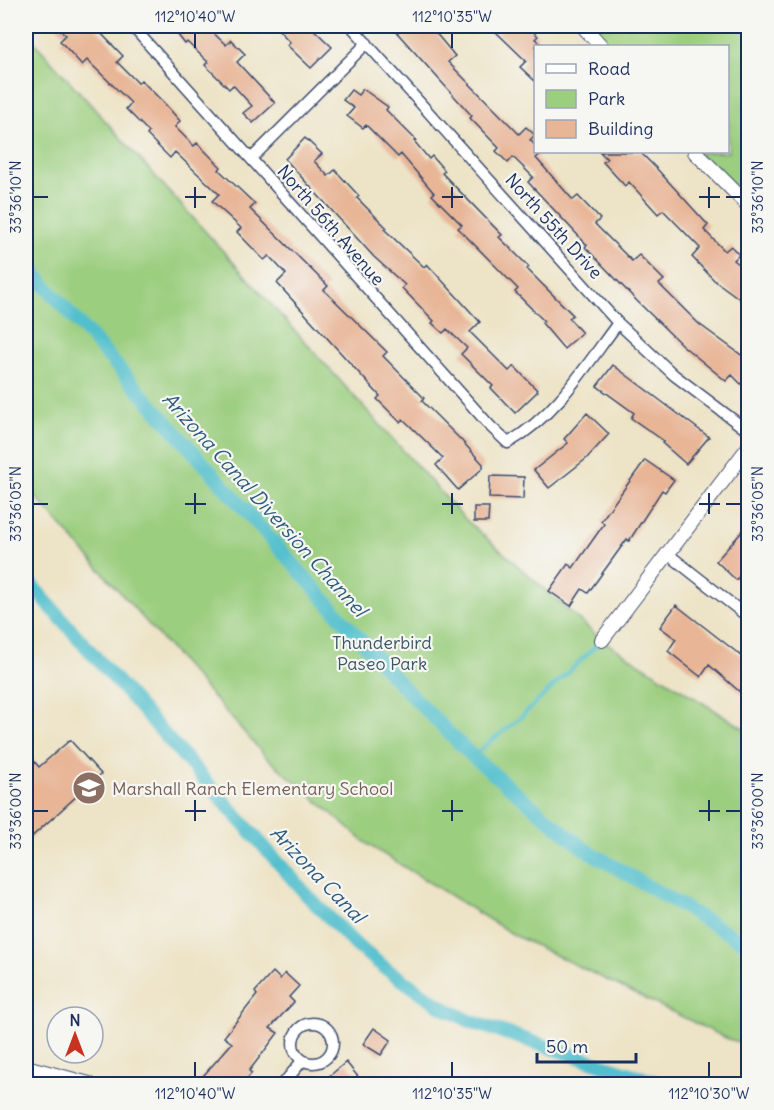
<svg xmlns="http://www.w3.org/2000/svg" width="774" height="1110" font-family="Delius,sans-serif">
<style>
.green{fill:#9bce7f;stroke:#5b7e6e;stroke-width:1.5}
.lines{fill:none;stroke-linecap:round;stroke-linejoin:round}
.stream{stroke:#53bfcd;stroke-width:4}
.canal{stroke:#53bfcd;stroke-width:14}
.building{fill:#e8b597}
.minor-casing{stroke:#3a4a6e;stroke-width:13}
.tertiary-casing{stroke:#3a4a6e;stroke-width:16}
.minor{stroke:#fff;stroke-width:10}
.tertiary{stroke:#fff;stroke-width:14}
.ticks{fill:none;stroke:#1b2f5e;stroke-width:2}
.labels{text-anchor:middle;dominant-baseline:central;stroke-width:4.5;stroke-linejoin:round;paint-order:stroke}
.street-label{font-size:18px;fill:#1b2f5e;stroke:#f6f6f2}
.park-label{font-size:18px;fill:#3b5766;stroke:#f6f6f2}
.education-label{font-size:18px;fill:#785e54;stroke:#f6f6f2;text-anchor:start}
.water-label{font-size:20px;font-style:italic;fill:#2c5a7f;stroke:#f6f6f2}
.neatline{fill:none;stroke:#1b2f5e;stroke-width:2}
.ticks-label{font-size:15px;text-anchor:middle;fill:#1b2f5e}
</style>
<rect width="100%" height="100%" fill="#f6f6f2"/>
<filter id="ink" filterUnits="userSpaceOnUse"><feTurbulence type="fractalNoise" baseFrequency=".0167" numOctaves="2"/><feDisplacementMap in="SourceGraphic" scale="12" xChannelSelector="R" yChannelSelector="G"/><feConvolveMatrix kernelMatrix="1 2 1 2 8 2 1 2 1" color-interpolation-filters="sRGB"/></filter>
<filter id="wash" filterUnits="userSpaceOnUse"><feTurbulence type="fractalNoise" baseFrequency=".008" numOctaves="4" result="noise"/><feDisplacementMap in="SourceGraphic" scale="24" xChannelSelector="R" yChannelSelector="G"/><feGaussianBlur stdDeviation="1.35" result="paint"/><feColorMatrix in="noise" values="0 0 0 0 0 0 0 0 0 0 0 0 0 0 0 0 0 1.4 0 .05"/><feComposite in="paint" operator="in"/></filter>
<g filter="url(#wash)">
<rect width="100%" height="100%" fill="#ede3c6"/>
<path class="green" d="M583,26h165v179l-53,-53h33v-106h-127z
M26,33l439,486 137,121 146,91v314l-22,-7 -212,-103 -147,-91 -101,-87 -240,-271z"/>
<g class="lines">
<path class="stream" d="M472,756l48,-38 81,-77"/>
<path class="canal" d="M26,264l374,420 72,72 111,92 165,97
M26,579l281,316 50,51 28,22 57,39 30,15 189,62"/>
</g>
<g id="blocks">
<path class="building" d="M56,26h38l29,30 -6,6 21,21 3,-3 24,24 15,17 -5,6 19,19 3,-3 24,24 -2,3 36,34 -5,5 78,77 -4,4 63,62 -4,4 41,42 -2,3 39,39 22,24v4l-25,22 -22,-25 7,-7 -40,-39 -3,3 -23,-23 3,-3 -103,-113 9,-9 -17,-18 -5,4 -27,-28 4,-4 -29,-27 7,-7 -44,-42 -5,6 -23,-23 2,-3 -23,-23 5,-6 -44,-43 -5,5 -22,-24 6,-6z
M171,26h35l20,19 5,-5 14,14 -8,8 38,41 -22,20 -10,-10 9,-7 -19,-21 -4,4 -24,-24 3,-3 -21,-20 -2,2z
M275,26h35l22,21 -21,21 -24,-23 3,-3z
M391,26h39l25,30 -7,6 71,72 7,-7 9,8 -5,5 6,6v6l6,1 -6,5 37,42 5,-4 22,23 -5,5 37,37 7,-6 25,25 -5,4 40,40 49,36v31l-16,-16 -6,6 -44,-36 -45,-44 -52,-54 2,-2 -59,-63 5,-5 -20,-20 -5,6 -12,-12 3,-3 -29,-30 2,-2z
M501,26h26l11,10 -3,3 8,7h-7v36l-16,-15 6,-6 -31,-30z
M363,89l25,18 -2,3 30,30 -2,1 15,18 3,-3 13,15 -3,2 60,62 -3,2 30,30 -2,2 46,46 -4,3 13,15 -18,16 -22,-26 2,-2 -29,-29 3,-3 -60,-61 4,-3 -30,-30 2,-2 -33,-39 -3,3 -32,-32 -3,3 -16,-12 7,-8 -11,-8 8,-10 7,5z
M305,138l17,16 -8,7 14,15 7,-6 24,26 -2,2 30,30 -2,2 39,37 3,-3 53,58 -10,10 39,39 5,-5 24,25 -23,22 -24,-25 2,-2 -32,-32 6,-6 -20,-19 -4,4 -11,-10 2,-2 -32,-33 3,-3 -31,-28 -89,-98z
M600,152h40l17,17 51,56 -4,5 21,21 6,-5 8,9 -5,5 14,12v33l-34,-25 -22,-23 8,-9 -37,-38 -5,4 -29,-32 -4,4 -22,-24 4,-3z
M613,365l96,72 -23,27 -24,-21 2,-2 -33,-23 3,-5 -37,-27z
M587,413l22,21 -23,25 -37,29 -15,-18 34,-27 -4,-4z
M645,460l29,20 -9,12 -3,-2 -33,51 -2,-2 -39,54 -6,-4 -11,17 -22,-15 19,-27 5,4 31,-44 -3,-3z
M490,476l34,1 -1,22 -34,-1z
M474,507h15l-1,15h-14z
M748,525v41l-12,14 -20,-19z
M676,605l72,56v38l-39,-34 -8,12 -33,-26 8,-12 -16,-12z
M70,740l31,34 -75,68v-90l13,15z
M273,972l7,7 5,-6 14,13 -10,11 5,5 -24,26 8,5 -29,38 3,2 -10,11h-46l36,-41 -8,-6 33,-42 -2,-3z
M374,1028l17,12 -10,15 -18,-11z
M346,1062l18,22h-44z"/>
</g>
</g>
<g filter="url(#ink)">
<use href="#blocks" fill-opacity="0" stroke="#3a4a6e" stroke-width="1.5"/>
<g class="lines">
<defs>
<path id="minor" d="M132,26l359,401 17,16c48,-28 77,-76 110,-120
M351,26l267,297 56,52 74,56
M251,159l116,-116
M668,554l80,63
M293 1043a20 20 0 1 1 40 0a20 20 0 1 1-40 0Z
M283,1084l19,-23"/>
<path id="tertiary" d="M583,26l18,20
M695,152l53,53
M602,640l146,-192
M26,1067l63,17"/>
</defs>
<use href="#minor" class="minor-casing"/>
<use href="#tertiary" class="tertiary-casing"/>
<use href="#minor" class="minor"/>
<use href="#tertiary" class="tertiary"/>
</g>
</g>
<path class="ticks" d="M195,33v15M452,33v15M195,187v21M452,187v21M709,187v21M33,197h15M185,197h21M442,197h21M699,197h21M726,197h15M195,493v21M452,493v21M709,493v21M33,504h15M185,504h21M442,504h21M699,504h21M726,504h15M195,800v21M452,800v21M709,800v21M33,811h15M185,811h21M442,811h21M699,811h21M726,811h15M195,1062v15M452,1062v15M709,1062v15"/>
<defs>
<symbol id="school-disc" viewBox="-11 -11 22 22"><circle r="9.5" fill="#8d6e63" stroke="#f6f6f2"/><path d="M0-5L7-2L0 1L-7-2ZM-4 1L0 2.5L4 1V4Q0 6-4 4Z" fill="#fff"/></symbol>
</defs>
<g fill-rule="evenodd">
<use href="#school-disc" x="70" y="769" width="38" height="38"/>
</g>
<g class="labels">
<g class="street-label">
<text transform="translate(331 225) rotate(49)">North 56th Avenue</text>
<text transform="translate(554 226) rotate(48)">North 55th Drive</text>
</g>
<g class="park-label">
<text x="382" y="642">Thunderbird<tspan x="382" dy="21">Paseo Park</tspan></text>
</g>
<g class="education-label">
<text x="112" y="788">Marshall Ranch Elementary School</text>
</g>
<g class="water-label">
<text transform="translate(265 504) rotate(48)">Arizona Canal Diversion Channel</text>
<text transform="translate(318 874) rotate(46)">Arizona Canal</text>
</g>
</g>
<rect width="774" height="1110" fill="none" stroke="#f6f6f2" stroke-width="66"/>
<rect x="534" y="45" width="195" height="108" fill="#f6f6f2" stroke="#9ea6b7" stroke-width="1.5"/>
<rect x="546" y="64" width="30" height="9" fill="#ffffff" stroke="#9ea6b7" stroke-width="1.5"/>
<text x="588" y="75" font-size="18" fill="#1b2f5e">Road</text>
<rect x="546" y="90" width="30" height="18" fill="#9bce7f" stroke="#9ea6b7" stroke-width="1.5"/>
<text x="588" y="105" font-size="18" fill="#1b2f5e">Park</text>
<rect x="546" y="120" width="30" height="18" fill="#e8b597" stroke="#9ea6b7" stroke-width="1.5"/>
<text x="588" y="135" font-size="18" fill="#1b2f5e">Building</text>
<g transform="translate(75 1035)"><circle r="28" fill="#f6f6f2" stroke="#9ea6b7" stroke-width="1.5"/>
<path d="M0-4.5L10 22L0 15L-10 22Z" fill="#c8321e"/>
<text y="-9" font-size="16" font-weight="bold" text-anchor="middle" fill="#1b2f5e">N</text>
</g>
<path d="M537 1053v9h99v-9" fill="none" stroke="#1b2f5e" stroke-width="3"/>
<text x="546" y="1053" font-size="18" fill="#1b2f5e" stroke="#f6f6f2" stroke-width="4.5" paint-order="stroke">50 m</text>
<rect x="33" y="33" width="708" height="1044" class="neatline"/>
<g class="ticks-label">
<text x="195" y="22">112°10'40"W</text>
<text x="452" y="22">112°10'35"W</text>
<text transform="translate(16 197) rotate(-90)" y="5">33°36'10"N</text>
<text transform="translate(758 197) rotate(-90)" y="5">33°36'10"N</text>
<text transform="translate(16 504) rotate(-90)" y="5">33°36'05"N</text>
<text transform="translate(758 504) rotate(-90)" y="5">33°36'05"N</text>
<text transform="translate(16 811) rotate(-90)" y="5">33°36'00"N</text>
<text transform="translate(758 811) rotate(-90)" y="5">33°36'00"N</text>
<text x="195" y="1099">112°10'40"W</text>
<text x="452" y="1099">112°10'35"W</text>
<text x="709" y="1099">112°10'30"W</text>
</g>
</svg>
